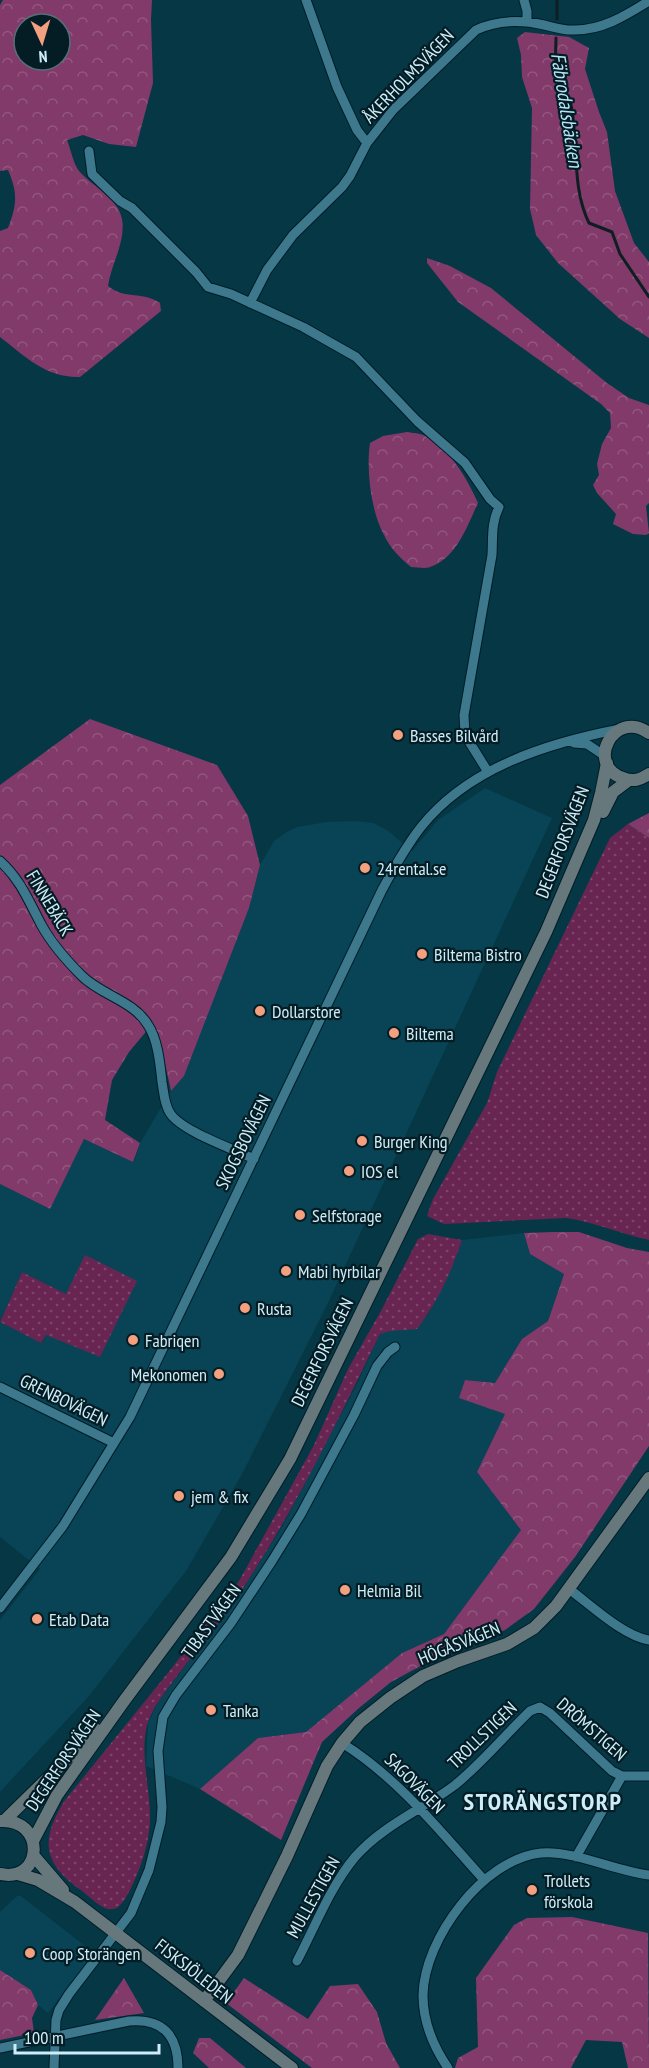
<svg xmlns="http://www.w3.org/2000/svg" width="649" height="2068" font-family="'PT Sans Narrow',sans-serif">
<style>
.built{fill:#084455}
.grass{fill:url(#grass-dots)}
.forest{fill:url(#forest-crowns);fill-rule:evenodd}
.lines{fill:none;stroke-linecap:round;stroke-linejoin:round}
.stream{stroke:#0f1e23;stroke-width:3}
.street-casing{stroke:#001d27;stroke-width:11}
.secondary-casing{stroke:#001d27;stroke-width:14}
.street{stroke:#3d788c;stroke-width:9}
.secondary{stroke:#67787c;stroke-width:12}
.poi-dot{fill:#f2a080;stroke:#041c24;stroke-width:2}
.labels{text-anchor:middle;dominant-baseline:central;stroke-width:4.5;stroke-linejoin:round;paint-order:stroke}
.street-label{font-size:18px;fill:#cfedf8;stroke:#041c24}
.poi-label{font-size:18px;fill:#cfedf8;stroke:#041c24;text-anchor:start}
.water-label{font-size:20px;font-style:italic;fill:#b3e5f8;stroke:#041c24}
.district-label{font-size:24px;font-weight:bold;letter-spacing:1.5px;fill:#cfedf8;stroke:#041c24}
</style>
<defs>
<pattern id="grass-dots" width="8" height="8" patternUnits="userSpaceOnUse" patternTransform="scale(1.5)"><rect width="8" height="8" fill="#682552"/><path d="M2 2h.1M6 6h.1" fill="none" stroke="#7d456c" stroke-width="1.8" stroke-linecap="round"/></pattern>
<pattern id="forest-crowns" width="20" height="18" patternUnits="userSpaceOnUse" patternTransform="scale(1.5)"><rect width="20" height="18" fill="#813a69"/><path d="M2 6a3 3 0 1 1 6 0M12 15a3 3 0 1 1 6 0" fill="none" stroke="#92577f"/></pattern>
</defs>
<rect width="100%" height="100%" fill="#053745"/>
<path class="built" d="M485,788l67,30 -224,485 -87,173 -55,95 -97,125 -89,96v-172l40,-51 -40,-32v-215l42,21 24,-49 -44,-22 -22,49v-137l49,25 35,-70 50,23 6,-19 31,-52 13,-15 65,-168 11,-43 14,-24 11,-8 12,-6 30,-5 29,-1 17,2 14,7 25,21 26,-31z
M524,1233l6,21 34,19 -16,48 -26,18 -27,44 -30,-3 -5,18 45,16 -28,58 44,58 -77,104 -42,19 -96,79 -48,6 -58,51 -54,-23 2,-43 11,-22 85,-114 38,-60 75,-143 23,-50 47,-18 28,-56 7,-20z
M17,1896h4l73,57 -46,60 -10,-8 -7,-15 -31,-20v-58z"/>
<path class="grass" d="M628,824l21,14v402c-28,-6 -54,-18 -83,-22l-122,6 -17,-8 6,-17 54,-96 10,-31 113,-234z
M428,1234l34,6c-10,31 -25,63 -45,89l-27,2 -10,3c-42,86 -83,172 -135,251 -21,32 -45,61 -68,91 -10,14 -23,29 -29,46 -9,26 2,67 2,95 0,25 -9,51 -20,73 -5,9 -10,21 -22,19 -9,-2 -19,-13 -26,-18 -40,-28 -42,-51 -17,-91l106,-131 68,-88 75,-136 34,-76 34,-60 36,-70z
M85,1255l52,26 -37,76 -54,-22 -5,8 -41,-21 22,-50 44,22z"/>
<path class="forest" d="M3,0h149l-1,20 2,63 -17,64 -27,-3 -26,-9 -16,5c4,10 6,23 12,31 13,15 39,27 43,48 4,23 -11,45 -14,67 17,14 35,5 52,17l1,8 -81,66c-34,1 -54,-20 -80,-40v-106l8,-3c9,-23 10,-35 0,-58l-8,1v-166zM24,24h36v36h-36z
M525,32l44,5 20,11 -4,21 14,43 8,20 8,59 19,52 15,19v76l-29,-19 -62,-56 -22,-28 -6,-26 2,-101 -10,-31 -1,-22 -4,-17z
M427,258l23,8 41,22 116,95 22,15 20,7v98l-3,3 3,27 -3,2 -13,-1 -20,-10 3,-10 -19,-21 -4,-8 6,-10 -2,-11 5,-20 9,-16 -1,-15 -9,-9 -143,-102 -31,-39z
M407,432c6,1 13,1 18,4 25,13 42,42 53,67 -11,23 -21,55 -48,64 -5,2 -13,0 -19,0 -11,-9 -21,-19 -27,-32 -13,-23 -18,-66 -14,-92l13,-7z
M90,719l127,46 31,51 12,49 -11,43 -65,168 -13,15 -11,-50 -11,-13 -20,24 -17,28 -7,40 35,23 -7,19 -49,-23 -34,70 -50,-25v-399z
M649,813v25l-21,-14z
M553,1232h26l48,16 22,4v194l-74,111 -41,52 -29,21 -77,32 -37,20 -32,26 -37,34 -41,98 -81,-51 58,-51 48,-6 96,-79 42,-19 77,-104 -44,-58 28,-58 -46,-16 6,-18 30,3 27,-44 26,-18 16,-47 -34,-20 -6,-21z
M572,1917l76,16 1,135h-21l-6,-26 -36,-2 -15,28h-116l3,-10 20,-11 -2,-69 38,-53 13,-7z
M0,1970l31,20 7,15 -6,13 2,15 -34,7z
M124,1978l20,35 -49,7z
M244,1978l64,41 22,-33 28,-2 19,28 9,31 14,25h-88l-86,-65z
M199,2038h11l36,30h-37l-16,-15z"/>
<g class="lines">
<path class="stream" d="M557,19v-19
M556,38c0,11 -2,27 2,38 3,10 10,18 13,29 8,39 0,81 18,118l23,9 8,22 29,43"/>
<defs>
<path id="street" d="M306,0l31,87 20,43 10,13
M524,0l3,11v11
M89,151l3,23 28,27 12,7 64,64 12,15 23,7 72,33 53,30 61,64 48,42 25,36 9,8c-8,16 -6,31 -7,48l-28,160 1,20 23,37
M250,303l17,-33 26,-35 49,-48 8,-11 17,-33 26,-33 83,-80c21,-10 46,-10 68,-5 9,2 18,5 28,5 29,1 53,-14 77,-29
M574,743l13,1 18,12
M0,861c21,19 29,41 42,65 10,18 25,35 40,50 19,19 52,25 66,49 10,15 12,39 14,57 2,11 2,22 8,31 11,18 64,36 84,46
M0,1387l114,56
M569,1589c22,16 54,47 80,51
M0,1608l63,-82 67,-109 252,-527c12,-22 24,-44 39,-63 48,-60 127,-84 199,-98
M342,1743c56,35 98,88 142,137
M576,1857l46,-81
M297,1961c18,-34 33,-74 58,-104 27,-31 68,-48 100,-72 27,-22 50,-50 75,-74l10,-4 10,6 62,58 10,5h27
M0,2048l129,-27c33,-3 49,14 49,47
M54,2068l2,-48 3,-10 10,-16 62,-81 18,-43 12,-48 1,-15 -4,-56 5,-34 13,-22 55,-72 41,-62 29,-47 53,-99 23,-49 11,-14 7,-5
M448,2068c-15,-22 -25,-46 -25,-73 1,-56 60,-136 118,-142 32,-3 74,18 108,22"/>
<path id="secondary" d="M649,733c-36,-25 -64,33 -26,45 10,4 17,2 26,-4
M603,812l10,-20 16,-12
M0,1821c46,-3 44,62 0,53
M4,1821l93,-91
M34,1839l23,-44 67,-94 107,-144 59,-98 256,-527 48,-112 7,-27 6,-30
M33,1855l30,35
M18,1874l20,6 37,22 217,166
M204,2001l34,-46 49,-99 40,-90 15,-23 18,-21 30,-24 33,-22 35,-15 49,-17 27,-16 22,-22 93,-128"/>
</defs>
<use href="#street" class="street-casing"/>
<use href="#secondary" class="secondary-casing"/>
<use href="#street" class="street"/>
<use href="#secondary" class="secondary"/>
</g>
<g class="poi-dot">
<circle cx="398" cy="735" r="6"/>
<circle cx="365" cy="868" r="6"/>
<circle cx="422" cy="954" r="6"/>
<circle cx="260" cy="1011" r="6"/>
<circle cx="394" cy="1033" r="6"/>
<circle cx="362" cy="1141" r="6"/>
<circle cx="349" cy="1171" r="6"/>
<circle cx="300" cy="1215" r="6"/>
<circle cx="286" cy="1271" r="6"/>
<circle cx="245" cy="1308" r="6"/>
<circle cx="133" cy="1340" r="6"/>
<circle cx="219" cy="1374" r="6"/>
<circle cx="179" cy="1496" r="6"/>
<circle cx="345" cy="1590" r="6"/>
<circle cx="37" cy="1619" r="6"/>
<circle cx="211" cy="1710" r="6"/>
<circle cx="532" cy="1890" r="6"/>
<circle cx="30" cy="1953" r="6"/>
</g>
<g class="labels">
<g class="street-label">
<text transform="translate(408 76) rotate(-46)">ÅKERHOLMSVÄGEN</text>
<text transform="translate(562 842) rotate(-69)">DEGERFORSVÄGEN</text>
<text transform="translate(50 903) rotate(59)">FINNEBÄCK</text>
<text transform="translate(243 1142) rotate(-64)">SKOGSBOVÄGEN</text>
<text transform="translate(322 1352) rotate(-64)">DEGERFORSVÄGEN</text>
<text transform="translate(64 1400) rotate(26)">GRENBOVÄGEN</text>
<text transform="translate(211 1621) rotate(-54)">TIBASTVÄGEN</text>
<text transform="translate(459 1643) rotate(-22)">HÖGÅSVÄGEN</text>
<text transform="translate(592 1729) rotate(41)">DRÖMSTIGEN</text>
<text transform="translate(482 1735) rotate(-44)">TROLLSTIGEN</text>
<text transform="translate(63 1760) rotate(-56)">DEGERFORSVÄGEN</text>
<text transform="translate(415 1783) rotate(45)">SAGOVÄGEN</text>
<text transform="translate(313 1897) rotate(-61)">MULLESTIGEN</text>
<text transform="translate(194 1971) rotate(38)">FISKSJÖLEDEN</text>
</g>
<g class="poi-label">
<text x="410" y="735">Basses Bilvård</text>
<text x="377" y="868">24rental.se</text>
<text x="434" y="954">Biltema Bistro</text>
<text x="272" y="1011">Dollarstore</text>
<text x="406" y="1033">Biltema</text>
<text x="374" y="1141">Burger King</text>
<text x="361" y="1171">IOS el</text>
<text x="312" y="1215">Selfstorage</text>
<text x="298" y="1271">Mabi hyrbilar</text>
<text x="257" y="1308">Rusta</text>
<text x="145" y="1340">Fabriqen</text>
<text x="207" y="1374" text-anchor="end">Mekonomen</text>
<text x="191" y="1496">jem &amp; fix</text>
<text x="357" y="1590">Helmia Bil</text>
<text x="49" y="1619">Etab Data</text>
<text x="223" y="1710">Tanka</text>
<text x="544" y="1880">Trollets<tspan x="544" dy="21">förskola</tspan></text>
<text x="42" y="1953">Coop Storängen</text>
</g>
<g class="water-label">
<text transform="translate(567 110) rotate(81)">Fäbrodalsbäcken</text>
</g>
<g class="district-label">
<text x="543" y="1801">STORÄNGSTORP</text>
</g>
</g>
<g transform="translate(42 42) rotate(176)"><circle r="28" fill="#041c24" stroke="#557079" stroke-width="1.5"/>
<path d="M0-4.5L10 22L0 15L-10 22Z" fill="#f2a080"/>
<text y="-9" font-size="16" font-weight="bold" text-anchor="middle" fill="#cfedf8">N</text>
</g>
<path d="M15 2044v9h144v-9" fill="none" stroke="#cfedf8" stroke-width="3"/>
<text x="24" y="2044" font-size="18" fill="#cfedf8" stroke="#041c24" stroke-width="4.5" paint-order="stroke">100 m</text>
</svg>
